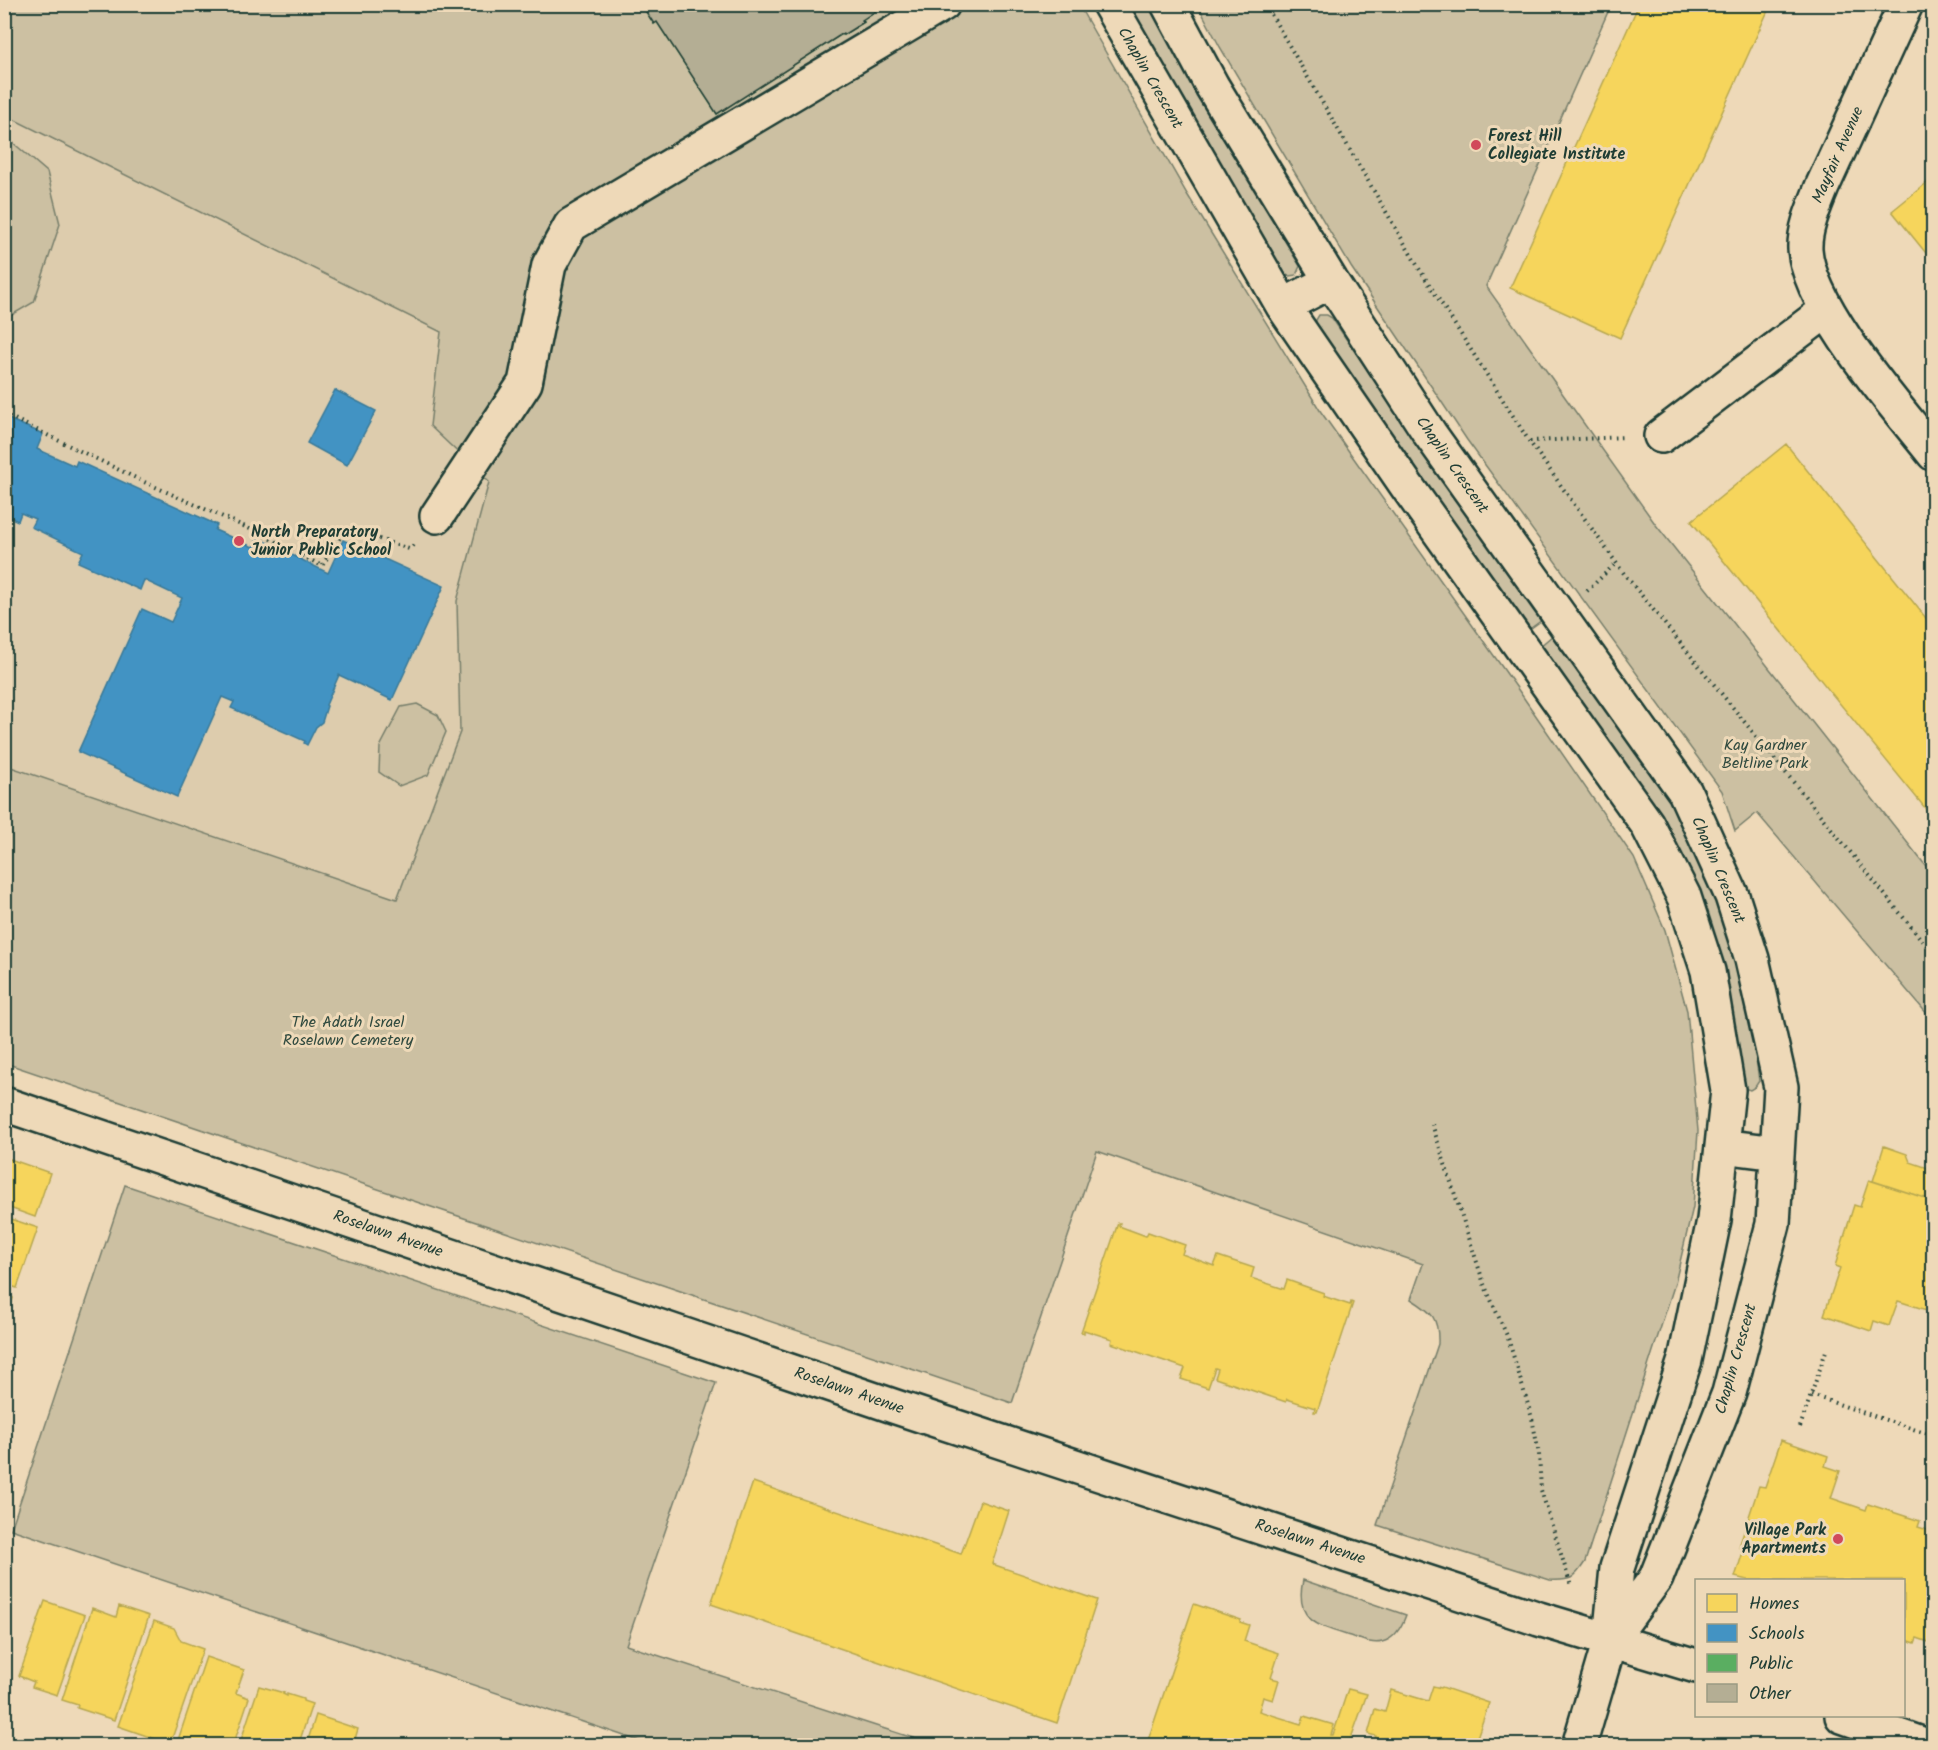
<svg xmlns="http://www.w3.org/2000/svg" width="1938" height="1750" font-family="Kalam,sans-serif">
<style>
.built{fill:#ddccad}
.green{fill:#ccc0a2;stroke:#767e6b;stroke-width:1.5}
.homes{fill:#f6d55c;stroke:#b6a750;stroke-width:1.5}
.schools{fill:#4393c3;stroke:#387998;stroke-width:1.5}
.public{fill:#5aae61;stroke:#488c54;stroke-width:1.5}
.building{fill:#b4ae94;stroke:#1f3d34;stroke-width:1.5}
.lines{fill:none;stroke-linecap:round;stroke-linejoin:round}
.minor-casing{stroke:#1f3d34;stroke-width:38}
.path{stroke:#1f3d34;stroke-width:4;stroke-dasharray:1.5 4.5;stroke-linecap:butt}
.minor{stroke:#eed9b8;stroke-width:33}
.poi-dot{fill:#d1495b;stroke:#eed9b8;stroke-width:2}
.labels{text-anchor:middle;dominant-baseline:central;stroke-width:6;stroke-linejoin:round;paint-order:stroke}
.street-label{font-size:16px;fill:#1f3d34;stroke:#eed9b8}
.poi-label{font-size:16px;font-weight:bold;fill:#1f3d34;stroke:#eed9b8;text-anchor:start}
.park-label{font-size:16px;fill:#304a3f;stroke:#eed9b8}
</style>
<rect width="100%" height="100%" fill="#eed9b8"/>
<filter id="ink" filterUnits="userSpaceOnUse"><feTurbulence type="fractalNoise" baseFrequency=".0167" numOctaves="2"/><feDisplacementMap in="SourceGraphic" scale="12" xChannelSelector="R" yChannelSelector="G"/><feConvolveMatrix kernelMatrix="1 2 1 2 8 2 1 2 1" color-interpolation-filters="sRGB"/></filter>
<g filter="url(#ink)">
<path class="built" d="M4,115l437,218 -11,93 60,55 -33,120 3,131 -63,167 -392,-134z"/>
<path class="green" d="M1078,4l109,190 134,218 198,279 115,167 31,72 22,81 11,120 -5,76 -18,76 -90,279c-11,17 -14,19 -35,18l-173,-55 61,-181c1,-26 -6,-32 -27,-45l12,-35 -326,-113 -85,252 -1007,-340v-298l392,134 63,-167 -3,-131 32,-119 -59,-56 11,-94 -436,-217v-110z
M1123,5h25l66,119 86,142 -4,9 -7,1 -7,-3z
M1198,5h413l-125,281 170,239 277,350v146l-176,-208 -22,18 -13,-40 -255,-351 -42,-63 -74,-110 -131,-220z
M4,135l43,37 13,52 -26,78 -29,17z
M1319,315h8l5,3 101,149 109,153 -15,11 -212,-304 1,-7z
M1553,635l116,162 35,68 28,75 17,65 10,76 -4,6 -5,3 -6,-2 -22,-116 -184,-324z
M417,704l21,11 8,17 -18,43 -29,11 -20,-14 1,-25 21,-40z
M125,1185l591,198 -90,262 290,94 -3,6h-262l-640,-216z
M1303,1580l103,35c-4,11 -11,24 -24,27 -10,3 -22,-3 -32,-6 -32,-10 -56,-15 -47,-56z"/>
<path class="homes" d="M1639,4h132l-151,334 -110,-50z
M1934,177v86l-42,-52z
M1786,444l148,184v191l-243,-298z
M1884,1146l23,8 3,8 24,8v31l-61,-20z
M4,1157l46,16 -15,44 -31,-11z
M1869,1180l65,21v117h-3l2,-6 -35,-11 -9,25 -15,-5 -3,10 -47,-16 16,-47 -5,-2 19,-61 6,2z
M5,1217l33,11 -21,60 -13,-4z
M1118,1223h2l-1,3 27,10 2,-4 37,13 -3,9 32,12 4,-10 36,12 -3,10 33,11 3,-9 37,13 -1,3 27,9 1,-3 2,1 -36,109h-3l1,-4 -28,-9 -1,3 -71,-24 3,-9 -3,-1 -7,20 -27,-9 4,-11 -74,-25 1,-4 -28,-9v3l-3,-1z
M4,1295l9,3 -9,26z
M1781,1440l47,16 -3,10 15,5 -9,27 35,12 2,-6 52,17 -2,6 16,5v112l-17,-6 -2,5 -11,-4v-59h-157l-12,-3 9,-28 -5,-2 20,-61 6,1z
M753,1482l208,72 19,-53 29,10 -17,53 105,36 -40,123 -346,-119z
M45,1601l40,14 -28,80 -25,-8 2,-5 -15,-6z
M1194,1604l47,16 -1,2 9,3 -5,16 35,12 -8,25 8,2 -6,20 -10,-3 -4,14 42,13 3,-8 30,9 -3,10h2l15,-46 19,5 -17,47 15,5h-219z
M119,1606l30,10 -35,104 -37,-12 1,-3 -16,-5 30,-92 24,9z
M154,1621l20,7 7,13 22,8 -33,95 -52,-18z
M206,1657l38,13 -8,23 13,5 -16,48h-57z
M259,1686l25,7 -1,1 4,2v-2l16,5v2l9,3 -14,42h-59z
M1433,1686l8,2 1,-1 47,16 -15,43h-101l3,-10 -8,-2 7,-25 10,3 6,-22 37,11z
M316,1715l42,14 -5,17h-47z
M375,1739l20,7h-22z"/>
<path class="schools" d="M335,390l41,21 -29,54 -40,-22z
M4,417l39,17 -6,15 38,17 2,-5 140,64 -2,5 38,17 5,-9 70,35 15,-33 101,46 -52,114 -53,-25 -13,30 1,1 -5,16 -6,5 -9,18 -3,-2 1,-2 -74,-33 3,-6 -12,-5 -45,100 -99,-45 64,-143 29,13 11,-24 -38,-18 -4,10 -62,-28 5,-10 -52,-25 4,-8 -14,-6 -3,8 -11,-5 -3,4z"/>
<path class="public" d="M641,4h245l-24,16 2,2 -21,13 -1,-1 -125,80 -60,-92 -3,2z"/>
<path class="building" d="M641,4h245l-24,16 2,2 -21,13 -1,-1 -125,80 -60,-92 -3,2z"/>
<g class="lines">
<defs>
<path id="minor" d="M1109,4l174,302 123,179 241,339 37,73 24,74 20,119 -14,130 -29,140 -68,208 -7,72 -31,106
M1168,4l44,82 119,195 99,153 255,358 47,104 20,63 29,128 -8,137 -44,169 -73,185 -46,62
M1906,4l-84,183c-7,18 -18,42 -17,62 4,59 91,157 129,205
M1283,306l48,-25
M1661,436l166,-126
M437,516l88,-133 24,-118 22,-40 372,-221
M4,1104l892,303 643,212 157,47
M1722,1146l55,7
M1842,1716l85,30"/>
</defs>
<use href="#minor" class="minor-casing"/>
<path class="path" d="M1265,4l155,266 109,171 96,134 309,380
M4,357l7,-15
M4,414l138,67 117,52 63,33 24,-38 63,21 5,-5
M1530,441l95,-4
M1587,591l29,-28
M1432,1124l52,160 24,54 24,80 7,36 2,36 30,96
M1811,1395l123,41
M1800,1427l26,-76"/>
<use href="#minor" class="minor"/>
</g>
</g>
<g class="poi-dot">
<circle cx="1476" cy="145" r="6"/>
<circle cx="239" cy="541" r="6"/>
<circle cx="1838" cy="1539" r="6"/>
</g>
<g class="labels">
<g class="street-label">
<text transform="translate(1150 78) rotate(60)">Chaplin Crescent</text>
<text transform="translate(1838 155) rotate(-66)">Mayfair Avenue</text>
<text transform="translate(1452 465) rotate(55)">Chaplin Crescent</text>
<text transform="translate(1718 870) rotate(67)">Chaplin Crescent</text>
<text transform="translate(388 1234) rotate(19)">Roselawn Avenue</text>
<text transform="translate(1736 1359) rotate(-74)">Chaplin Crescent</text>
<text transform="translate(849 1391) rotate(19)">Roselawn Avenue</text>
<text transform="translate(1310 1542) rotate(18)">Roselawn Avenue</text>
</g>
<g class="poi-label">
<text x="1488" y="136">Forest Hill<tspan x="1488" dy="18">Collegiate Institute</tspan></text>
<text x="251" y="532">North Preparatory<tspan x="251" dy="18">Junior Public School</tspan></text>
<text x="1826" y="1530" text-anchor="end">Village Park<tspan x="1826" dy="18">Apartments</tspan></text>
</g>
<g class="park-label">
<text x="1765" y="745">Kay Gardner<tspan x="1765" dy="18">Beltline Park</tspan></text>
<text x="348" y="1022">The Adath Israel<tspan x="348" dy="18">Roselawn Cemetery</tspan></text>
</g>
</g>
<rect width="1938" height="1750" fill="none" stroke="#eed9b8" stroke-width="24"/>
<rect x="12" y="12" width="1914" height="1726" fill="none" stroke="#1f3d34" stroke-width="2" filter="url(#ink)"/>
<rect x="1695" y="1579" width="210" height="138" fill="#eed9b8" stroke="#9b9b83" stroke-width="1.5"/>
<rect x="1707" y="1594" width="30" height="18" fill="#f6d55c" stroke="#9b9b83" stroke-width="1.5"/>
<text x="1749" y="1609" font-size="18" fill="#1f3d34">Homes</text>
<rect x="1707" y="1624" width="30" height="18" fill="#4393c3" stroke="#9b9b83" stroke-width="1.5"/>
<text x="1749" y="1639" font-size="18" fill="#1f3d34">Schools</text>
<rect x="1707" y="1654" width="30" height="18" fill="#5aae61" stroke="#9b9b83" stroke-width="1.5"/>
<text x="1749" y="1669" font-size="18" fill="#1f3d34">Public</text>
<rect x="1707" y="1684" width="30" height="18" fill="#b4ae94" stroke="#9b9b83" stroke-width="1.5"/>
<text x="1749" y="1699" font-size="18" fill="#1f3d34">Other</text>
</svg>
